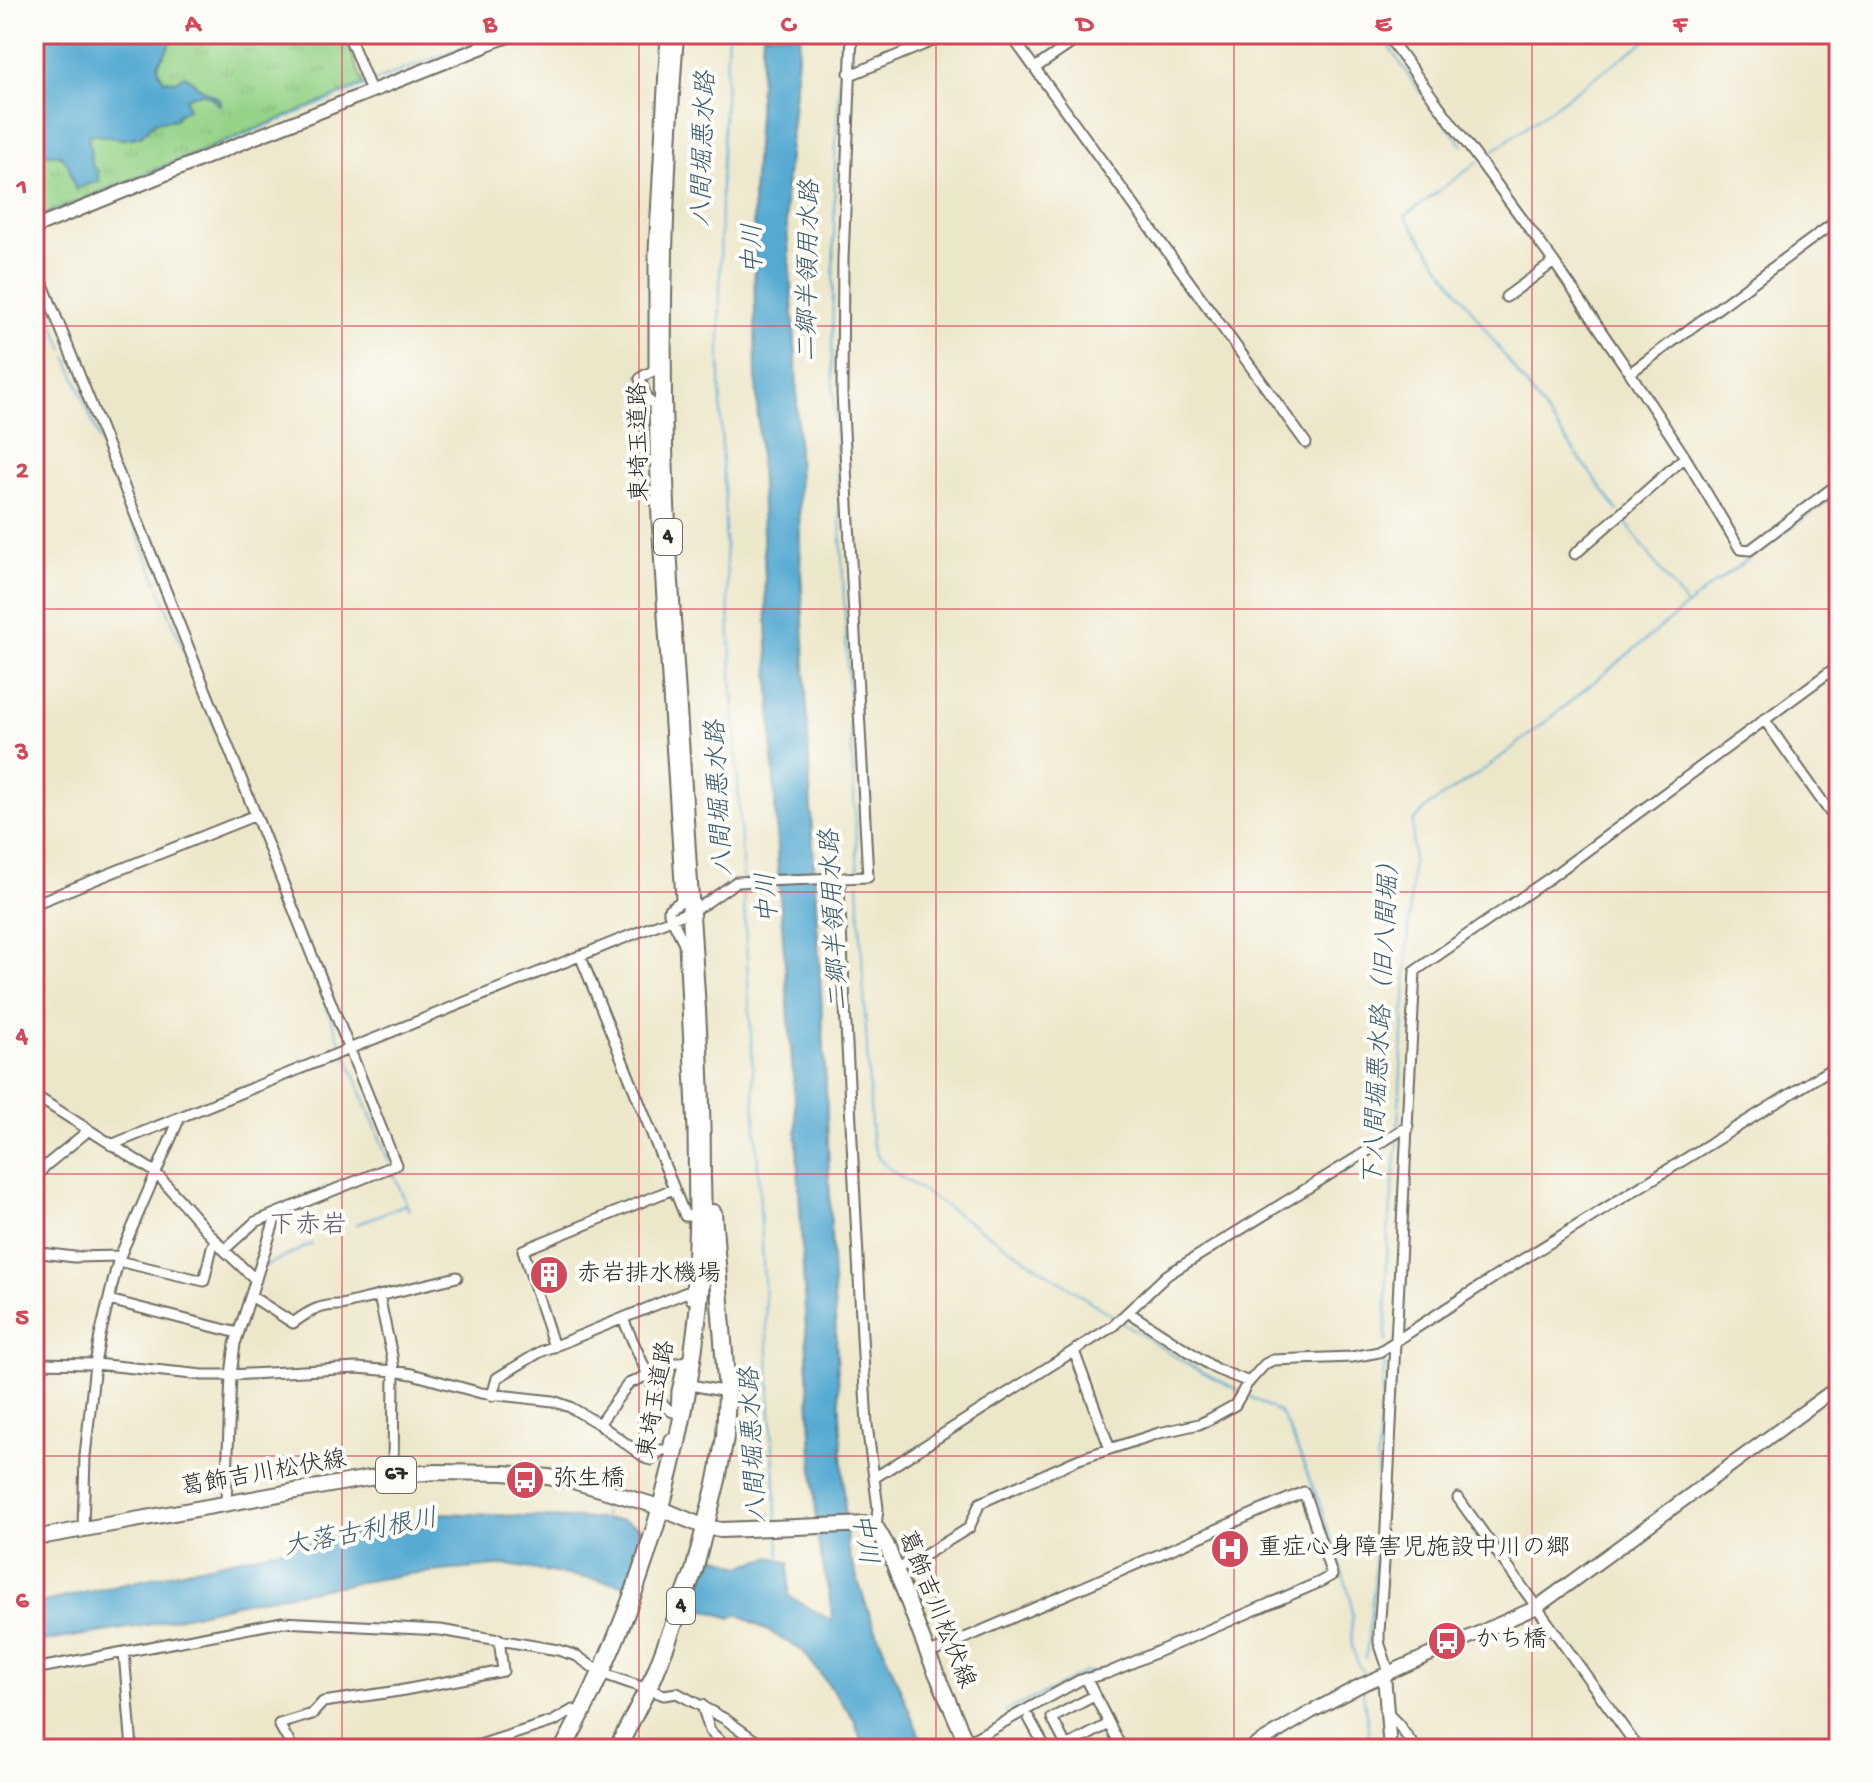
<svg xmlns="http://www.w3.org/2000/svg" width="1873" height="1783" font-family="'Gochi Hand','Klee One',sans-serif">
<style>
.park{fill:url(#park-tufts);stroke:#607f5a;stroke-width:2}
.water{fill:#57aad2;stroke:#416a7e;stroke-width:2}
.pier{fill:#ede7ca}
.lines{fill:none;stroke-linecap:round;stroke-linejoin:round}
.stream{stroke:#57aad2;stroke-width:2}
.street-casing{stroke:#6f6d63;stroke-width:13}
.secondary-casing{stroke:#6f6d63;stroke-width:16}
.primary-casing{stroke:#6f6d63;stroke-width:18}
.highway-casing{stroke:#6f6d63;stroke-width:20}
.street{stroke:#fff;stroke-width:9}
.secondary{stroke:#fff;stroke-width:12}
.primary{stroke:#fff;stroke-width:14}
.highway{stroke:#fff;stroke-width:16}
.grid{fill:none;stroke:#d1495b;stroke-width:2;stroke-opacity:0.55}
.labels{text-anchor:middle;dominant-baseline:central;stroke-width:8;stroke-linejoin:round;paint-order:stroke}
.shield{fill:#fdfcf7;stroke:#6a6a68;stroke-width:2}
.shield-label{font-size:22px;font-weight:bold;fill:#2b2b2b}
.street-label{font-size:24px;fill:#2b2b2b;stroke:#fdfcf7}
.poi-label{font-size:24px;fill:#2b2b2b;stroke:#fdfcf7;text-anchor:start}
.water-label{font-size:26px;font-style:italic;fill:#3d5e6e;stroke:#fdfcf7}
.neighbourhood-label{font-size:26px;fill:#63576b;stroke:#fdfcf7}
.neatline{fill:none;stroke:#d1495b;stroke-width:3}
.grid-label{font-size:26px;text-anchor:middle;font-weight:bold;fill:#d1495b}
</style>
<defs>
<pattern id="park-tufts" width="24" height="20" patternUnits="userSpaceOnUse" patternTransform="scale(2)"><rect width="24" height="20" fill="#95d388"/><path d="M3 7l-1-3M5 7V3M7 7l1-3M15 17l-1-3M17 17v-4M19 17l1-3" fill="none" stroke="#81b576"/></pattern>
</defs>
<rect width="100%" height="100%" fill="#fdfcf7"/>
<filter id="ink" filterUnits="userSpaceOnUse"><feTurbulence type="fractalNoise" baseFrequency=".0125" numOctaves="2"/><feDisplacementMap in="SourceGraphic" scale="16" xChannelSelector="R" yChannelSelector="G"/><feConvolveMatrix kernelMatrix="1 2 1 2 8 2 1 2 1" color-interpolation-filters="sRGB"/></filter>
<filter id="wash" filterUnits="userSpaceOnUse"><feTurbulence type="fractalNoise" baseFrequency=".006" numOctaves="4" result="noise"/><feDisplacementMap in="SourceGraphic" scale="32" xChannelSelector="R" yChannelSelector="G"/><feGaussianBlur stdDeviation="1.8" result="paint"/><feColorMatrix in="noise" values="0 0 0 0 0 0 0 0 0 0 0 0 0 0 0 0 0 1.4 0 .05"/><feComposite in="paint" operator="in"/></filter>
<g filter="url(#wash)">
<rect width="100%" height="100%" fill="#ede7ca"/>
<path class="park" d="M34,34h310l20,51 -330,134z"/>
<path class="water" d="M34,34h138c-2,4 -2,9 -4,14 -6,14 -16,12 -4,32l12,1 9,-6 16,14 16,8 4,7 -3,1c-9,-13 -19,-14 -32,-7l2,11 -11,6 -1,4 -21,3 -14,14 -10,2 -9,1 -31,-5 -3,3c3,10 2,19 4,29l5,4 2,11 -24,8 -7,-25 -8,-9h-9l-17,-9v-74l9,-4 1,-4 -10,-14z
M763,34h37l-15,165 11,158 4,189 11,265 15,276 6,173 15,287 20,61 58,141h-61l-10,-30 -51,-68 -65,-37 -7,4 -115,-35 -109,-18 -99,9 -159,27 -102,24 -113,18v-39l409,-91 178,7 119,46 32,-9 17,6v33l43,25 -1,-17 -13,-63 -6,-85 -17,-354 -17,-233 -22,-493 -3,-181z"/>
<path class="pier" d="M649,1527l58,22 -20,60 -60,-18z"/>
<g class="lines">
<path class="stream" d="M728,34l-7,147 -1,110v81l2,89 3,39v39l18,341
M842,34l-7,126 -3,202 26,510
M484,38l10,-4
M1386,42l32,47 45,57
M372,82l106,-41
M1483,158l172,-124
M1478,162l-73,54 88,124 125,171
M34,221l332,-136
M34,275l30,75
M67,357l43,109
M113,472l44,110
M1621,516l65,89
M159,588l44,110
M206,705l44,109
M253,822l43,108
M858,883l14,259 7,17 13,12 225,148
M743,886l34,637
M299,937l43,109
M346,1054l44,110
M1398,1126l15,-275v-29l17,-17 58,-38 50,-39 172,-141 129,-94
M393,1172l16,38
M357,1224l49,-20
M265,1266l47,-22
M1123,1323l62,40 53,27
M1386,1342l1,-97 11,-108
M1247,1395l33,18 10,18 29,71 32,97 1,48 6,17 8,12
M603,1520l2,-11
M778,1533l2,26
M1366,1658l8,-74 4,-131 4,-64 4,-37
M1363,1692l8,57
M1005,1711l45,-20 34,-19h11"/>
</g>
</g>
<g filter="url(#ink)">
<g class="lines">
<defs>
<path id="street" d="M348,34l23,57
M477,34l6,13 35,-13
M666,34l-12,217v117l-1,3 -10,5 -3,3 7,20 7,6 3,115 24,378 -1,4 -11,7v4l15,30 9,187 1,85 -3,84
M1010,34l296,409
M1386,34l168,228 73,107
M1035,68l50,-34
M849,73h6l75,-31 11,-8
M34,262l362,903 -141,57 -31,28
M1506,297l48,-35
M1634,370l205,-151
M1630,373l55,84 55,92 10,1 89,-67
M1575,554l110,-97
M1764,719l75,106
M843,878l-4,12 24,465 4,70 11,83 -2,19
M34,904l222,-89
M580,955l105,261 9,-1
M34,1095l121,77 69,78 32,30
M111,1145l580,-234 15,-8 30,-21 132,-5 -26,-484 1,-134 9,-225
M34,1182l10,-15 45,-37
M34,1252l40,5 46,-1
M118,1261l86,20 8,-34 4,-7
M251,1296l42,27c16,-12 29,-19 48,-18l116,-28
M379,1296l13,60 2,15 -1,104
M109,1300l129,33
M1128,1312l88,57 33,13
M623,1319l36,81 10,10 7,3
M1396,1341l19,-370 136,-94 288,-212
M554,1347l-31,-97 150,-61
M1074,1351l36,98
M34,1363l61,1 108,11h28l126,-7 37,3 18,3 69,19 72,8 17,6 29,17 48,35 5,1 9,-10h7l2,-11
M686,1384l41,8
M492,1396l5,-18 43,-26 152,-62
M676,1413l1,-22 7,-30
M599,1424l29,-40 47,-21h9
M874,1478l239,-152 54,-51 241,-149
M1458,1498l181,251
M226,1503l5,-128 4,-31 42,-131
M83,1529l2,-73 10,-92 5,-28 18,-75 62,-144
M896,1569l24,-11 49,-30 11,-25 99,-44 80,-26 40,-9 9,-4 27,-15 12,-21 18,-20 8,-4 79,-3 27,-5 125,-81 335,-207
M124,1653l8,96
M928,1654l376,-162 28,83 -12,7 -212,91 -28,7 -114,63
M34,1669l248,-47 158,8 118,20 19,6 24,17 63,22 13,-2 48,26 42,30
M1389,1672l-10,-30v-10l6,-84 10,-206
M1086,1678l36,71
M702,1705l8,26 18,18
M1388,1714l10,10 18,25
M1029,1718l17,31
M1067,1746l42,-22
M293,1749l-14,-25 33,-10 11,-12 76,-11 104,-20 -4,-32
M467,1749l87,-28 19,-11
M1068,1749l-16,-31 42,-22"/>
<path id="secondary" d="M34,228l217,-89 232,-92
M1384,1675l6,74
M1249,1749l62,-37 48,-26 178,-79 302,-221"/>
<path id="primary" d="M34,1538l335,-60 67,-6 68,1 44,4 25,4 77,23 55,23 16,3 149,-6 6,3 11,19 41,108 41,95"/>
<path id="highway" d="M563,1749c77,-141 123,-298 137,-457 4,-38 3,-76 2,-114 0,-61 -2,-122 -6,-184 -7,-125 -16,-250 -24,-375 -3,-58 -7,-116 -8,-174 -4,-137 1,-275 11,-411
M617,1749l37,-73 40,-105 23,-91 8,-43 2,-45 -14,-179"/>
</defs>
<use href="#street" class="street-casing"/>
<use href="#secondary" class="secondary-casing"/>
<use href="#primary" class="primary-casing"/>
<use href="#highway" class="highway-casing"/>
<use href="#street" class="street"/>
<use href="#secondary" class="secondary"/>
<use href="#primary" class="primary"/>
<use href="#highway" class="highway"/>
</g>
</g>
<path class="grid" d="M342,34v1715M639,34v1715M936,34v1715M1234,34v1715M1532,34v1715M34,326h1805M34,609h1805M34,892h1805M34,1174h1805M34,1456h1805"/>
<defs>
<symbol id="building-disc" viewBox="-11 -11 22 22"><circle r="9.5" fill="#d1495b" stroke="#fdfcf7"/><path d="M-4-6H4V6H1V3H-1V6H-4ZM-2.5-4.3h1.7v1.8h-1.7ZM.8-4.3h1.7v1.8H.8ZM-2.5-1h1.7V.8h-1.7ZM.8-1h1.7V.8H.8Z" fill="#fff"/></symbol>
<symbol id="bus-disc" viewBox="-11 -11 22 22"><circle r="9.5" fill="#d1495b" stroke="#fdfcf7"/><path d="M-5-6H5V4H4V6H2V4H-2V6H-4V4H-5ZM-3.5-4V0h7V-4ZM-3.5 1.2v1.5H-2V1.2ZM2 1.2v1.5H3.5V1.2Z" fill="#fff"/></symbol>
<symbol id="hospital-disc" viewBox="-11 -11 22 22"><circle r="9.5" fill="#d1495b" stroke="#fdfcf7"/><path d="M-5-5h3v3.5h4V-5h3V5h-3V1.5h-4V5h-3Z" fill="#fff"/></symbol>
</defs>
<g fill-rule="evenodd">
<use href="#building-disc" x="527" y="1253" width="44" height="44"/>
<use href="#bus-disc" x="503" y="1458" width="44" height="44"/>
<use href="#hospital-disc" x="1208" y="1527" width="44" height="44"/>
<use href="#bus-disc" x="1425" y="1619" width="44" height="44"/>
</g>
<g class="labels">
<g class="shield">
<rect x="654" y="519" width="28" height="36" rx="6"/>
<rect x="376" y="1457" width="40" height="36" rx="6"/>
<rect x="667" y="1588" width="28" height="36" rx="6"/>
</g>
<g class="shield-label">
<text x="668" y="537">4</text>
<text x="396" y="1475">67</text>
<text x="681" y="1606">4</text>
</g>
<g class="street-label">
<text transform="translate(641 442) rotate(-91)">東埼玉道路</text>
<text transform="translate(658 1400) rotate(-80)">東埼玉道路</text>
<text transform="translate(264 1475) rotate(-10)">葛飾吉川松伏線</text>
<text transform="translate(935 1610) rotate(68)">葛飾吉川松伏線</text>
</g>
<g class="poi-label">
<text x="577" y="1275">赤岩排水機場</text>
<text x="553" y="1480">弥生橋</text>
<text x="1258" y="1549">重症心身障害児施設中川の郷</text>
<text x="1475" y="1641">かち橋</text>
</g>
<g class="water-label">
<text transform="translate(706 149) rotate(-88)">八間堀悪水路</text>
<text transform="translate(755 249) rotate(-90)">中川</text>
<text transform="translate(811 271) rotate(-89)">二郷半領用水路</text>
<text transform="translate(722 798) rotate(-93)">八間堀悪水路</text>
<text transform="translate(770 898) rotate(-93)">中川</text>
<text transform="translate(837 920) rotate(-93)">二郷半領用水路</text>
<text transform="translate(1384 1018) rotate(-87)">下八間堀悪水路（旧八間堀）</text>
<text transform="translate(756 1445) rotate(-93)">八間堀悪水路</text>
<text transform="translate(361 1535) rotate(-11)">大落古利根川</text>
<text transform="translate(862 1539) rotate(81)">中川</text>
</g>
<g class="neighbourhood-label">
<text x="308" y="1227">下赤岩</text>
</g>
</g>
<rect width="1873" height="1783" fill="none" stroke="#fdfcf7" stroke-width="88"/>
<rect x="44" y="44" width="1785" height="1695" class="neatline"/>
<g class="grid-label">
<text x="193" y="31">A</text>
<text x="490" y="31">B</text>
<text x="788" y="31">C</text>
<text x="1085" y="31">D</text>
<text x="1383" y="31">E</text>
<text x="1680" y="31">F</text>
<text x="22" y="194">1</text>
<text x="22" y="477">2</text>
<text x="22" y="759">3</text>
<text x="22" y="1042">4</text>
<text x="22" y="1324">5</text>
<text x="22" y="1607">6</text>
</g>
</svg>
